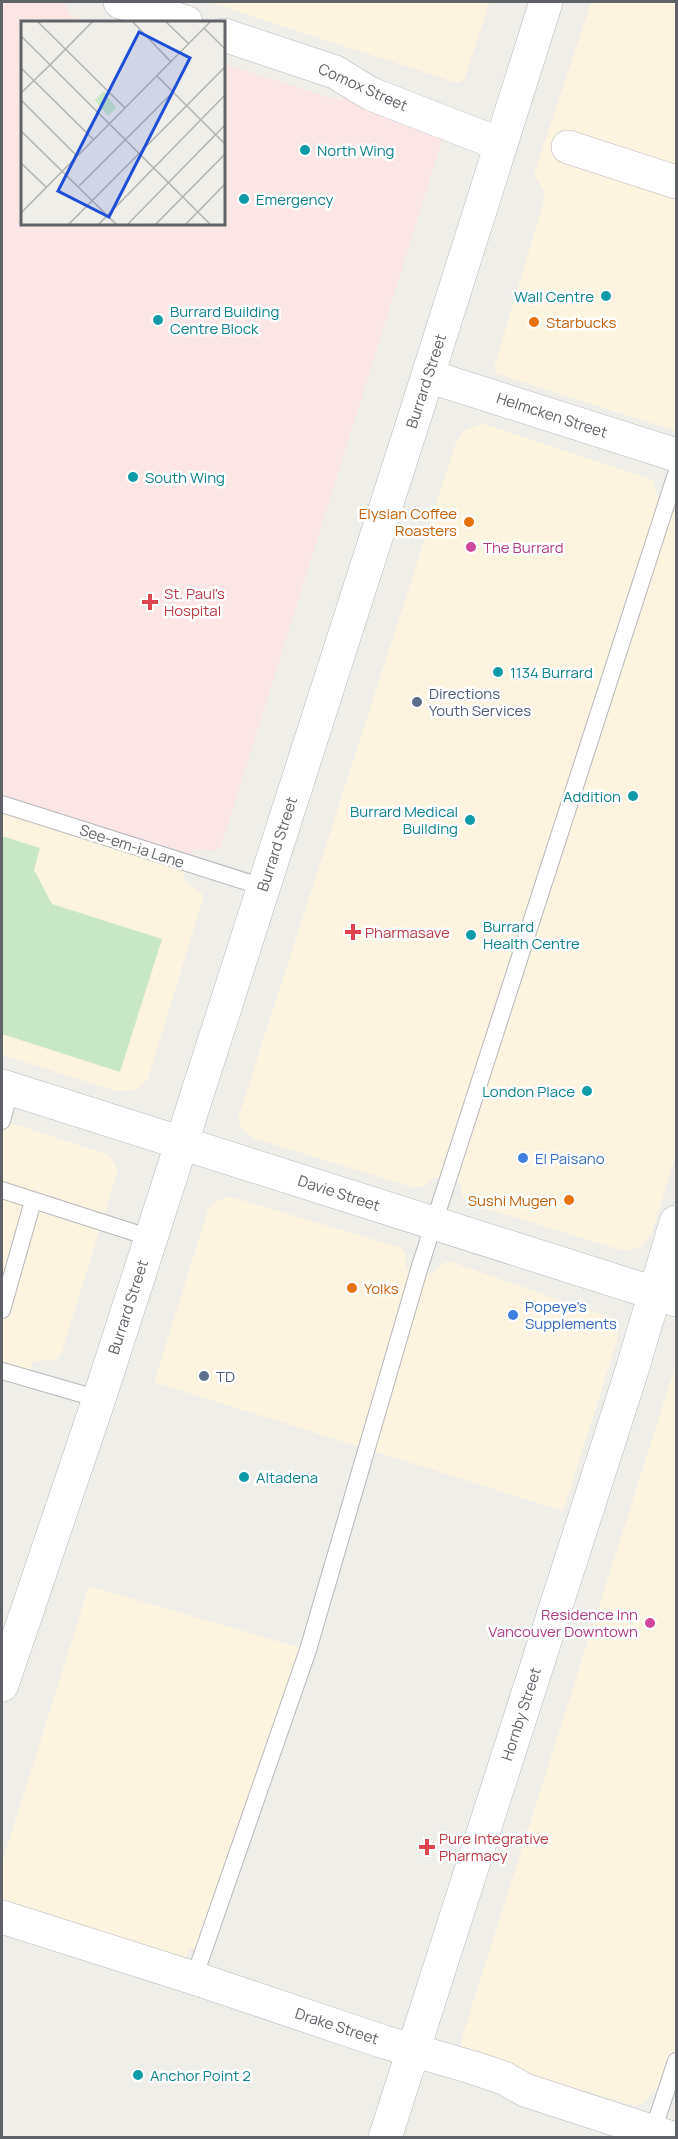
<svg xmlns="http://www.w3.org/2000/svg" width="678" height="2139" font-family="Manrope,sans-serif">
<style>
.commercial{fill:#fdf4e0}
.medical{fill:#fce6e5}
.green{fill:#c8e7c5}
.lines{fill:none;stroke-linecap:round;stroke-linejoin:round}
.lane-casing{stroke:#b5b8bb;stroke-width:18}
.street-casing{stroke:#b5b8bb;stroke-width:34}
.secondary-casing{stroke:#b4b7bb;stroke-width:34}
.lane{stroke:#fff;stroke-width:16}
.street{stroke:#fff;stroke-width:33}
.secondary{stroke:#fff;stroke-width:33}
.culture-dot{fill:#0f9aa8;stroke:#fff;stroke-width:2}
.food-dot{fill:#e8710a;stroke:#fff;stroke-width:2}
.hotel-dot{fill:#d1479c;stroke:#fff;stroke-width:2}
.health-dot{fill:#e0444e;stroke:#fff;stroke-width:2}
.service-dot{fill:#5c6f8a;stroke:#fff;stroke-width:2}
.shop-dot{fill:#3f7fe0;stroke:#fff;stroke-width:2}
.labels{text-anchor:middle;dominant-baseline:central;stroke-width:5;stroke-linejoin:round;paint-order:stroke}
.street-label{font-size:15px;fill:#5f6367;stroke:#fff}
.culture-label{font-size:15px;fill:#0d838f;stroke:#fff;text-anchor:start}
.food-label{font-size:15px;fill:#c56008;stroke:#fff;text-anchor:start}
.hotel-label{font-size:15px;fill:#b23c85;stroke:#fff;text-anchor:start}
.health-label{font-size:15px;fill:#be3a42;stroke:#fff;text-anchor:start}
.service-label{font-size:15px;fill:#4e5e75;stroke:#fff;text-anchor:start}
.shop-label{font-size:15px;fill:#366cbe;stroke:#fff;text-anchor:start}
.inset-road{fill:none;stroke:#b2b2b0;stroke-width:1.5}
.view{fill:#1d4ed8;fill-opacity:0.15;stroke:#1d4ed8;stroke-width:3}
.inset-edge{fill:none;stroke:#5f6367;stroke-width:3}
</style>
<rect width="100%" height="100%" fill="#f0eee8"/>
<path class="commercial" d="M209,2h281l-26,78 -7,3z
M591,2h85v429l-175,-56 -4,-1 -3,-7 50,-166v-9l-10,-18z
M484,424l169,56 4,16 19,5v654l-24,77 -11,15 -17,4 -156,-48 -6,-7 -1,-13 -25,-6 -12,9 -9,2 -159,-49 -9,-5 -6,-7 -3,-9 217,-673 9,-14 14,-6z
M2,804l186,59 -5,16 19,15 1,5 -55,180 -8,8 -10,4h-14l-114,-36z
M2,1120l107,35 9,15 -56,182 -5,7 -25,3 -4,16 -26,-7z
M226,1197l9,1 167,50 4,8v12l26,7 8,-10 9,-4 162,57 7,13 -1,10 -54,170 -409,-129 54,-172 5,-7z
M676,1364v697l-10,33 -13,-3 -9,12 -10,3 -161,-49 -10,-7 -2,-4 1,-9z
M89,1586l219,64 -105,302 -13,-3 -6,11 -182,-55v-42z"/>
<path class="medical" d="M2,2h63l6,15 19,5h-68v202h202v-160l114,36 10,-4 93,42v6l-220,703 -6,4 -21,-2 -6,14 -186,-59z"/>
<path class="green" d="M2,836l38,12 -6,22 18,34 110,35 -42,133 -118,-38z"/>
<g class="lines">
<defs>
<path id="lane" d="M2,804l261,83
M2,1121l9,-33
M2,1190l149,48
M2,1310l31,-109
M2,1371l97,28
M194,1978l114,-328 112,-384 256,-792
M651,2137l25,-76"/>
<path id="street" d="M120,2l66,20
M224,35l111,37 36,22 129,50
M568,147l108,35"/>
<path id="secondary" d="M428,376l248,79
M2,1086l674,214
M2,1685l97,-286 52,-161 264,-822 131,-414
M2,1917l192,61 187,63 90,26 33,11 21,12 147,48
M385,2138l247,-768 44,-148"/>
</defs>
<use href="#lane" class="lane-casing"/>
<use href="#street" class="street-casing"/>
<use href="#secondary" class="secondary-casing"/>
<use href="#lane" class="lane"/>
<use href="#street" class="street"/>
<use href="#secondary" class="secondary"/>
</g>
<g class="culture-dot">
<circle cx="305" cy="150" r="6"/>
<circle cx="244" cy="199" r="6"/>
<circle cx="606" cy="296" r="6"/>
<circle cx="158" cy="320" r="6"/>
<circle cx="133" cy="477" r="6"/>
<circle cx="498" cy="672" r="6"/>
<circle cx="633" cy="796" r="6"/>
<circle cx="470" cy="820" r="6"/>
<circle cx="471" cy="935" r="6"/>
<circle cx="587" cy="1091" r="6"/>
<circle cx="244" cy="1477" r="6"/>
<circle cx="138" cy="2075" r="6"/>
</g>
<g class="food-dot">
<circle cx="534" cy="322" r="6"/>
<circle cx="469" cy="522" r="6"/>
<circle cx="569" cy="1200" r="6"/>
<circle cx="352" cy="1288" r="6"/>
</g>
<g class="hotel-dot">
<circle cx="471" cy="547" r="6"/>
<circle cx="650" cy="1623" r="6"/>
</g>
<g class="health-dot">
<path d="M147 593h6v6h6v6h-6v6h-6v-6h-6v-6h6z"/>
<path d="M350 923h6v6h6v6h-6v6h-6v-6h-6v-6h6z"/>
<path d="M424 1838h6v6h6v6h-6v6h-6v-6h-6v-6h6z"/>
</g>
<g class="service-dot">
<circle cx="417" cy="702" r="6"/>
<circle cx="204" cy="1376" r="6"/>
</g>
<g class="shop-dot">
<circle cx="523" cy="1158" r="6"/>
<circle cx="513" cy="1315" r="6"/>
</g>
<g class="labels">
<g class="street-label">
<text transform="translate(363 87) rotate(24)">Comox Street</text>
<text transform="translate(426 381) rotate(-72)">Burrard Street</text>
<text transform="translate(552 415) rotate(18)">Helmcken Street</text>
<text transform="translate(277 844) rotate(-72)">Burrard Street</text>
<text transform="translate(132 846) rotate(18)">See-em-ia Lane</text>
<text transform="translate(339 1193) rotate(18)">Davie Street</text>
<text transform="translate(128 1307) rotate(-72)">Burrard Street</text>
<text transform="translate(521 1714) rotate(-72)">Hornby Street</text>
<text transform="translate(337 2026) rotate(18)">Drake Street</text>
</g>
<g class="culture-label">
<text x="317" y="150">North Wing</text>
<text x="256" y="199">Emergency</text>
<text x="594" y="296" text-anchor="end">Wall Centre</text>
<text x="170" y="311">Burrard Building<tspan x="170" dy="17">Centre Block</tspan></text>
<text x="145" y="477">South Wing</text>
<text x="510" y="672">1134 Burrard</text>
<text x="621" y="796" text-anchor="end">Addition</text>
<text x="458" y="811" text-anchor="end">Burrard Medical<tspan x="458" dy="17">Building</tspan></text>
<text x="483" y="926">Burrard<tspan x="483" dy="17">Health Centre</tspan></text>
<text x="575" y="1091" text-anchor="end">London Place</text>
<text x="256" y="1477">Altadena</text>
<text x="150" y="2075">Anchor Point 2</text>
</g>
<g class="food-label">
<text x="546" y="322">Starbucks</text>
<text x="457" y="513" text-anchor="end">Elysian Coffee<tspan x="457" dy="17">Roasters</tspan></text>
<text x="557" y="1200" text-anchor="end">Sushi Mugen</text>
<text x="364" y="1288">Yolks</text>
</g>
<g class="hotel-label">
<text x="483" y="547">The Burrard</text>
<text x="638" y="1614" text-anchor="end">Residence Inn<tspan x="638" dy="17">Vancouver Downtown</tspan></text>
</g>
<g class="health-label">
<text x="164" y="593">St. Paul's<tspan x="164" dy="17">Hospital</tspan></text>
<text x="365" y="932">Pharmasave</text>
<text x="439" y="1838">Pure Integrative<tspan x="439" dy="17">Pharmacy</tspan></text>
</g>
<g class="service-label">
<text x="429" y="693">Directions<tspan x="429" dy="17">Youth Services</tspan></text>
<text x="216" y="1376">TD</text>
</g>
<g class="shop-label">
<text x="535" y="1158">El Paisano</text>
<text x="525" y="1306">Popeye's<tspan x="525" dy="17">Supplements</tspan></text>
</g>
</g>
<g transform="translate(21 21)">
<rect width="204" height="204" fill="#f0eee8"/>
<path d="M83,70l12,17 -8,8 -13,-16z" fill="#c8e7c5"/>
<path class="inset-road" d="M16,0l88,87M111,0l39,41M144,0l24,23M183,7l21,21M0,15l190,189M29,44l43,-44M0,47l73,72M136,55l68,68M0,72l29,-28M0,79l56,56M0,110l96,94M65,112l13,-20M0,142l25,24M58,165l94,-94M0,192l190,-192M47,204l157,-158M77,204l127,-130M106,204l98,-100M134,204l70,-71M164,204l40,-41"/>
<path class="view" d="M118,11l51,26 -81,159 -51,-26z"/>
<rect width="204" height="204" class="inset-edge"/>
</g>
<rect width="678" height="2139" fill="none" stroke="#5f6367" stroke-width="6"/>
</svg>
